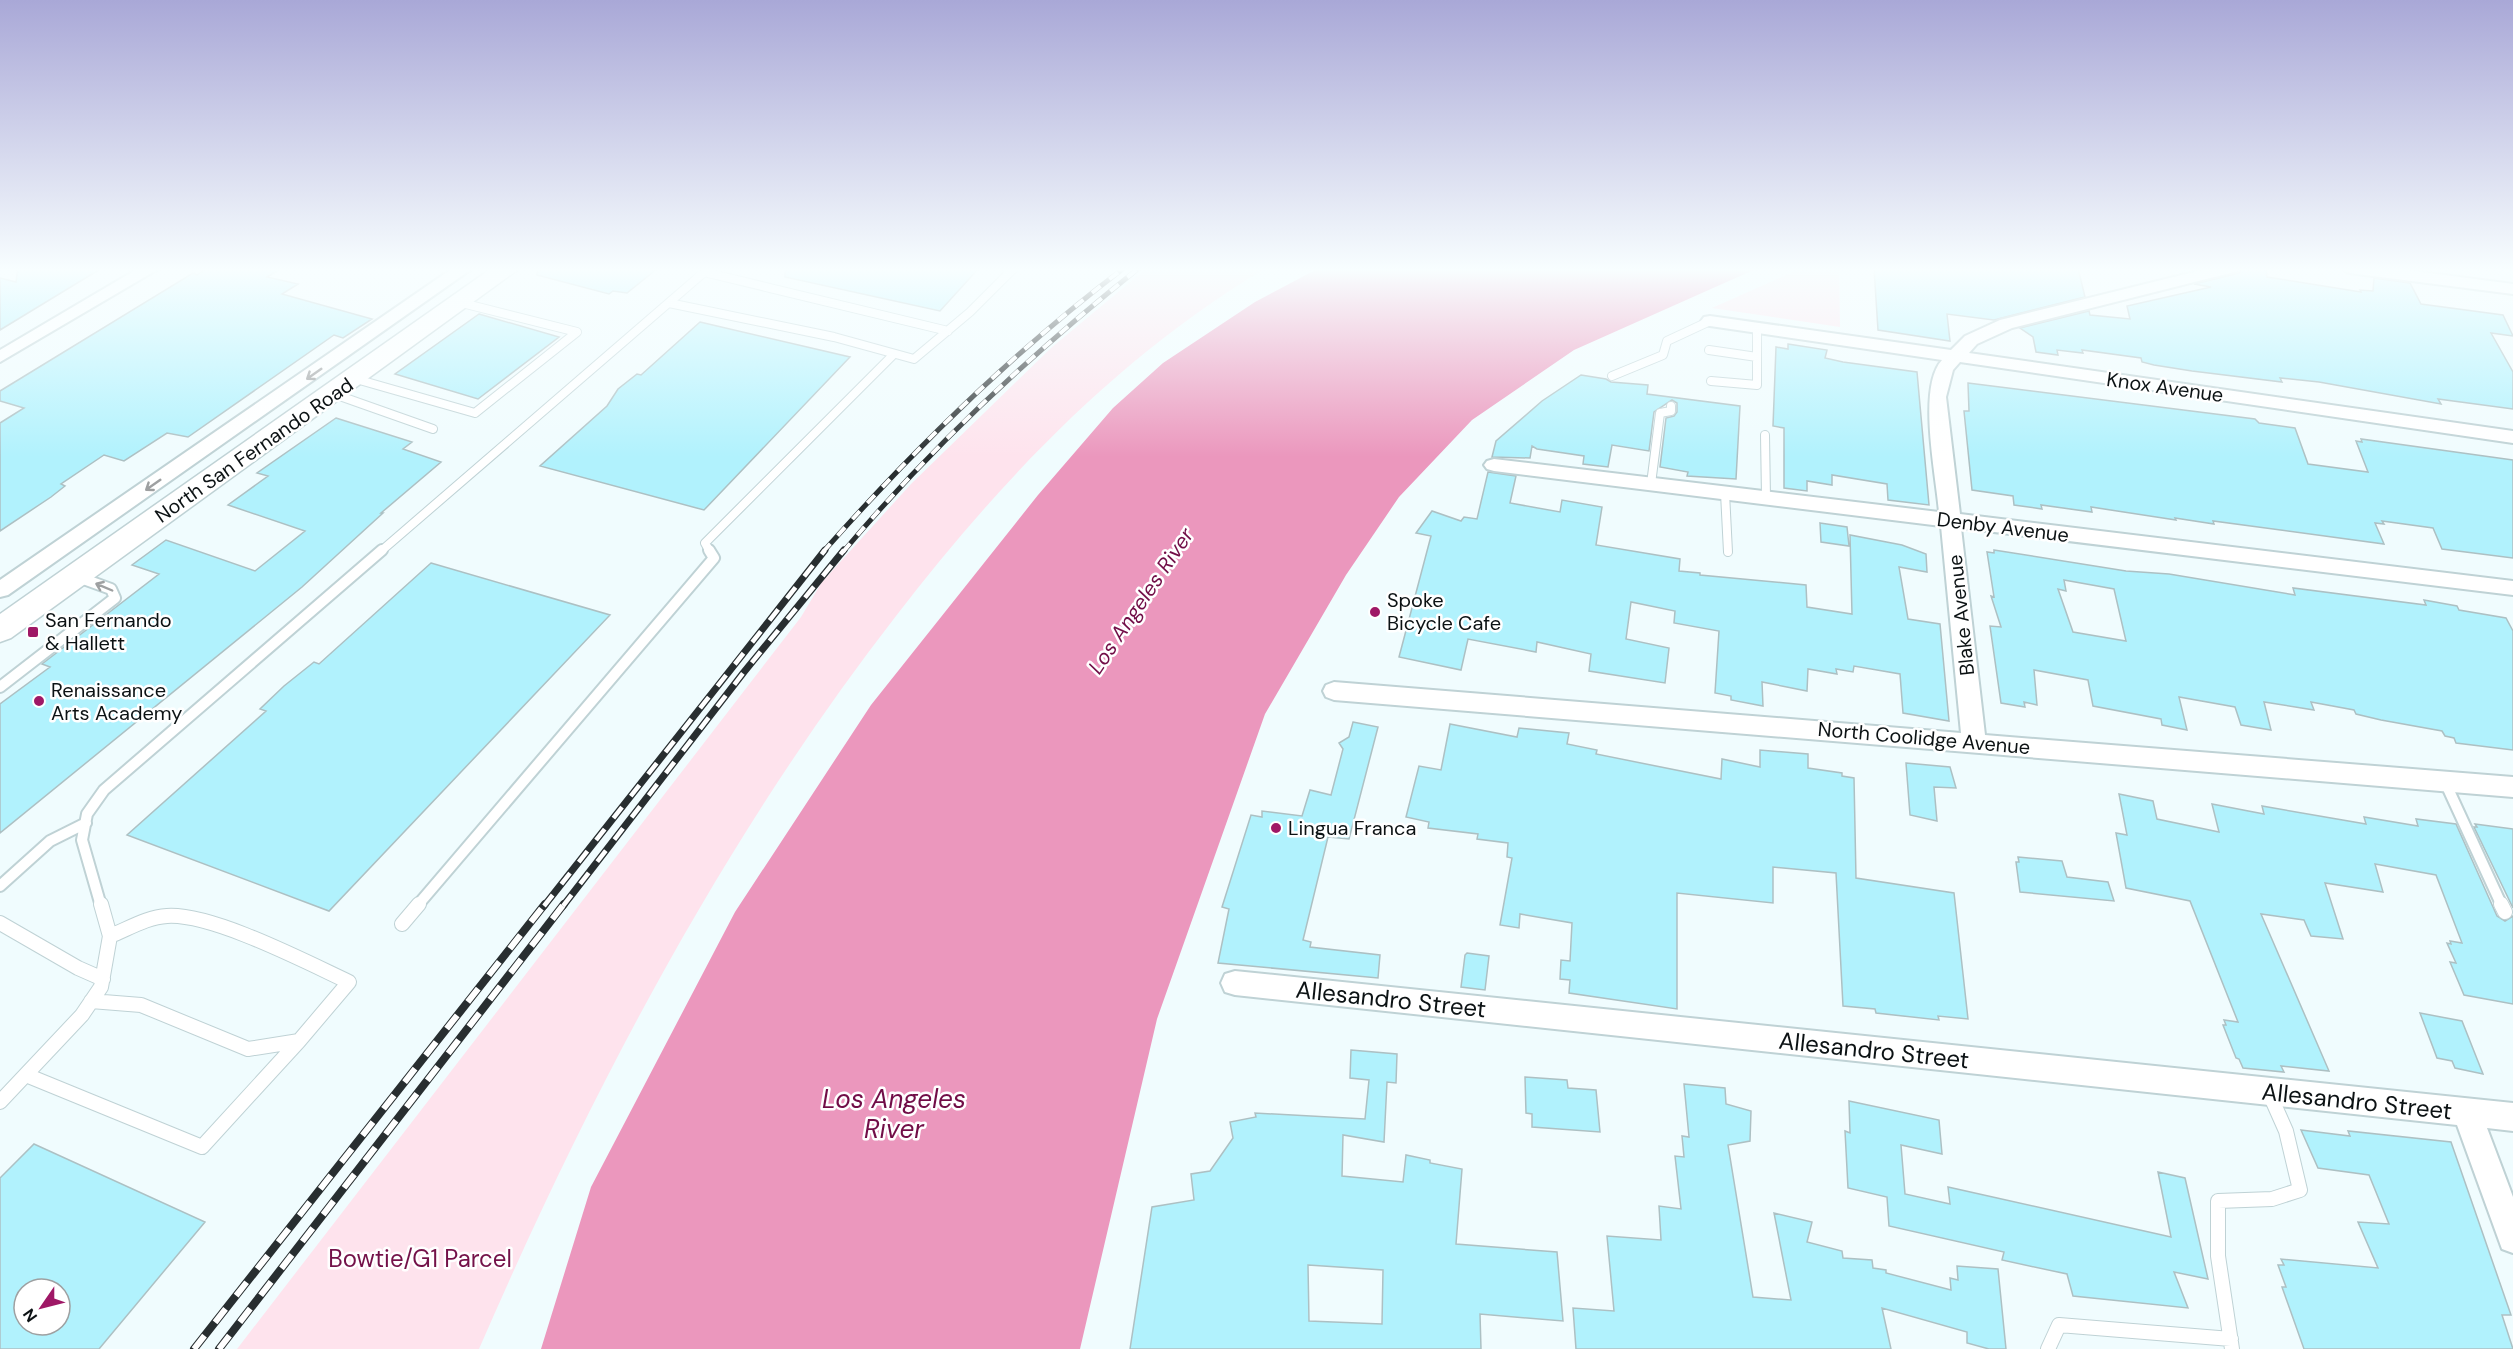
<svg xmlns="http://www.w3.org/2000/svg" width="2513" height="1349" font-family="'DM Sans',sans-serif">
<style>
.green{fill:#fee3ed}
.water{fill:#eb97bd}
.building{fill:#b1f2fd;stroke:#adc0c3;stroke-width:1.5;fill-rule:evenodd}
.lines{fill:none;stroke-linecap:round;stroke-linejoin:round}
.lane-far2-casing{stroke:#bfd2d5;stroke-width:10}
.lane-far1-casing{stroke:#bfd2d5;stroke-width:14}
.lane-casing{stroke:#bfd2d5;stroke-width:16}
.street-casing{stroke:#bfd2d5;stroke-width:4}
.primary-casing{stroke:#bfd2d5;stroke-width:3}
.lane-far2{stroke:#fff;stroke-width:8}
.lane-far1{stroke:#fff;stroke-width:10}
.lane{stroke:#fff;stroke-width:14}
.street{fill:#fff;fill-rule:evenodd}
.primary{fill:#fff;fill-rule:evenodd}
.rail-far2-casing{stroke:#282e30;stroke-width:5}
.rail-far1-casing{stroke:#282e30;stroke-width:7}
.rail-casing{stroke:#282e30;stroke-width:8}
.rail-far2{stroke:#fff;stroke-width:4;stroke-dasharray:11;stroke-linecap:butt}
.rail-far1{stroke:#fff;stroke-width:4.5;stroke-dasharray:14;stroke-linecap:butt}
.rail{stroke:#fff;stroke-width:6;stroke-dasharray:17;stroke-linecap:butt}
.oneway{stroke:#9ea0a1}
.poi-dot{fill:#9f1866;stroke:#fff;stroke-width:2}
.labels{text-anchor:middle;dominant-baseline:central;stroke-width:5;stroke-linejoin:round;paint-order:stroke}
.street-label{font-size:20px;fill:#0c1214;stroke:#fff}
.poi-label{font-size:20px;fill:#0c1214;stroke:#fff;text-anchor:start}
.water-label{font-size:21px;font-style:italic;fill:#710d47;stroke:#fff}
.near-street-label{font-size:24px;fill:#0c1214;stroke:#fff}
.near-park-label{font-size:24px;fill:#741149;stroke:#fff}
.near-water-label{font-size:26px;font-style:italic;fill:#710d47;stroke:#fff}
</style>
<rect width="100%" height="100%" fill="#f0fcfe"/>
<path class="green" d="M1147,268h119c-149,89 -265,212 -370,348 -173,223 -305,475 -417,733h-242l564,-732 21,-35 89,-98 140,-136z
M1802,268h37l1,59 -128,-19z"/>
<path class="water" d="M1319,268h439l-184,82 -102,70 -73,77 -53,78 -81,139 -108,305 -77,330h-539l50,-162 144,-275 136,-207 167,-210 75,-87 50,-45 92,-61z"/>
<path class="building" d="M18,268h84l-102,62v-52l16,4z
M207,268h75l-15,9 31,7 -16,10 90,25 -29,19 -9,-3 -146,102 -21,-4 -43,28 -20,-6 -43,29 4,2 -14,11 -51,34v-108l24,-15 -24,-7v-10l193,-118 4,2z
M538,268h120l-31,25 -14,-2 -4,3 -72,-19z
M785,268h194l-39,43 -155,-34z
M1874,268h204l7,29 -91,23 -47,-6 3,27 -72,-11z
M2242,268h24l1,9 94,15 -1,-2 13,1 1,-13 36,5 11,21 82,11 10,21 -22,-3 22,39v37l-75,-10 3,5 -122,-22 -39,-4 2,4 -90,-11 -38,-6 -12,-3 -1,-4 -59,-8 1,3 -26,-3 1,5 -22,-3 -3,-15 -13,-9 69,-17 1,4 40,4 -3,-13 84,-19 -17,-3 45,-11z
M479,314l80,23 -81,62 -83,-25z
M700,322l150,35 -146,153 -164,-44 67,-60 11,-17 19,-15 4,1z
M1788,344l39,6 -2,8 18,4 74,10 12,133 -41,-5 -1,-16 -55,-9v10l-25,-4v10l-23,-3v-60l-11,-2 3,-79 12,2z
M1581,375l25,4 5,3 37,3 -1,9 93,12 -4,73 -49,-3 1,-4 -28,-5 6,-49 8,-2 3,-4v-9l-5,-3 -18,12 -5,39 -37,-6 -4,22 -25,-3 1,-8 -47,-7 -5,-3 -2,12 -38,-1 4,-16 46,-40z
M1968,383l287,36 4,4 36,5 13,36 60,8 -12,-31 6,1 -1,-3 152,21v98l-71,-9 -9,-21 -51,-7 2,3 -9,-1 9,21 -171,-23 1,3 -39,-6 1,2 -85,-13 1,5 -51,-7 1,4 -28,-4 -1,-9 -41,-6 -8,-79h5z
M336,418l76,24 -9,7 38,13 -60,51h2l-81,74 -302,246v-129l50,-37 -8,-3 117,-90 -27,-9 34,-25 89,31 50,-40 -77,-26 40,-29 -11,-3z
M1488,472l28,4 -6,27 50,9 2,-12 40,7 -6,38 84,14 -1,12 21,2v2l106,10 1,22 45,7 -2,-79 52,10 24,9 1,18 -28,-5 9,52 32,5 9,97 -46,-8 -3,-39 -46,-8 -1,6 -17,-3 1,5 -29,-5 -1,22 -45,-9 1,24 -32,-6v-4l-16,-3 4,-62 -45,-8 1,-12 -44,-9 -5,37 43,9 -4,35 -76,-12 2,-17 -54,-12 -1,10 -68,-13 -7,31 -62,-13 32,-121 -15,-3 16,-22 29,10 3,-4 13,2z
M1820,523l27,4 2,19 -28,-4z
M1994,550l132,21 43,3 126,21 -2,-7 133,17 -2,-5 33,6 2,4 47,8 7,13v119l-57,-7 -2,-5 -9,-2 -3,-5 -61,-11 -25,-6 -2,-4 -43,-8 3,8 -50,-8 7,28 -30,-5 -6,-18 -56,-10 8,33 -25,-5 -1,-6 -68,-13 -5,-26 -54,-10 3,35 -13,-3 1,5 -24,-4 -11,-77 11,1 -10,-31 3,1 -7,-45 7,1zM2064,580l50,9 12,52 -53,-9 -15,-43 8,2z
M431,563l179,52 -281,296 -202,-76 139,-124 -6,-2 24,-23 30,-24 5,2z
M1353,722l25,5 -29,112 -21,-2 -25,103 8,2 -1,5 70,8 -2,23 -160,-15 11,-54 -7,-2 29,-92 11,2v-6l40,5 8,-26 21,5 12,-46 -4,-6 10,-6z
M1450,724l67,13 2,-9 50,5 -2,11 30,6 -1,4 125,25 1,-20 38,8v-17l48,4v14l34,5v3l12,2 2,100 98,15 14,126 -30,-3 1,4 -63,-7 -1,-4 -32,-3 -7,-133 -63,-6v36l-96,-10v116l-108,-16 1,-13 -10,-1 1,-19 9,1 2,-38 -52,-9 -1,14 -19,-3 12,-67 -5,-1 1,-14 -31,-4 1,-5 -50,-6 1,-6 -23,-5 13,-51 22,4z
M1906,763l44,4 6,21 -22,-1 3,34 -27,-6z
M2119,794l34,7 4,18 62,13 -7,-28 52,10 -2,-8 104,18 -2,-7 54,9 -2,-7 40,5 41,92 8,5 8,-5v88l-49,-9 -14,-33 6,1 -9,-20 4,1 -1,-3 12,2 -26,-68 -61,-11 8,28 -58,-9 18,56 -32,-3 -7,-16 -43,-6 68,157 -48,-5 3,6 -41,-4 -4,-9 -3,-1 -13,-33h3l-2,-5 14,2 -48,-121 -64,-13 -10,-55 11,2z
M2475,824l38,5v79l-39,-81h3z
M2018,857l44,4 5,16 41,5 6,19 -94,-9 -4,-30h3z
M1467,953l22,3 -4,34 -24,-3 4,-32z
M2420,1013l42,8 21,53 -28,-6 -3,-7 -15,-3z
M1351,1050l46,4 -1,29 -9,-1 -3,60 -41,-7 -1,41 61,6 3,-27 24,5v3l32,6 -6,75 101,8 6,69 -83,-7 1,35h-351l22,-142 42,-7 -3,-26 19,-3 23,-33 -3,-16 26,-5 -1,-4 110,6 4,-39 -19,-2zM1308,1265l75,5 -1,54 -73,-3z
M1525,1077l42,3 1,8 28,2 4,42 -68,-5v-13l-6,-1z
M1684,1084l41,4 1,16 25,7 -1,30 -22,4 25,152 38,3 -17,-87 38,9 -5,20 35,9 1,7 29,2 1,8 13,2v3l65,17 -1,-12 8,2 -1,-14 41,3 8,80h-17l-22,-6v-11l-85,-24 9,41h-315l-3,-41 41,3 -7,-75 54,4 -2,-34 22,3 -6,-53 9,1 -2,-21 7,1z
M1849,1101l90,19 3,34 -41,-9 4,49 45,10 -2,-17 223,50 -13,-65 27,6 23,101 -34,-7 14,36 -115,-12 -6,-22 -65,-14 2,-8 -115,-26 -2,-29 -39,-9 -3,-57 5,2z
M2301,1130l49,6 -2,-5 103,11 60,173h-9l11,34h-209l-22,-62h4l-8,-22h6l-3,-6 97,9 -20,-46 31,2 -20,-49 -51,-7z
M34,1144l171,78 -106,127h-99v-171zM24,1289h36v36h-36z"/>
<g class="lines">
<defs>
<path id="lane-far2" d="M704,272l244,59
M669,303l165,34 80,22 56,-47 44,-44
M1709,350l48,7
M1612,376l51,-21 4,-14 43,-20
M356,379l119,34 102,-81 -115,-29
M1711,381l46,4v-58
M334,394l99,35
M1765,435l1,63
M1651,484l9,-71 11,-2v-5
M1725,493l3,59
M380,552l329,-284
M710,552l-5,-9 189,-189"/>
<path id="lane-far1" d="M0,687l115,-89 -4,-9 -33,-12
M2445,782l57,124
M0,886l50,-45 36,-18
M101,906l-19,-66 5,-26 17,-24 278,-240
M417,906l297,-348 -5,-8"/>
<path id="lane" d="M2501,904l4,8
M0,923l78,45 25,11
M402,924l17,-20
M91,1001l50,4 107,44 51,-8 50,-59c-43,-20 -137,-69 -182,-66 -20,1 -39,13 -57,20
M26,1075l176,72 97,-106
M0,1102l82,-87 19,-28 9,-51 -9,-32
M2048,1349l11,-24 172,14
M2232,1349l-14,-93v-55l54,-2 28,-9 -14,-59 -16,-36"/>
<path id="street" d="M139,268h21l-160,94v-12z
M453,268h20l-465,327 -8,2v-17z
M2210,268h30l-2,3 -226,57 -35,16 -8,9 544,78v12l-553,-81 -7,8 -7,27 14,117 553,67v14l-552,-67 24,207 528,42v20l-1179,-97 -8,-3 -3,-6 3,-6 8,-3 627,51 -20,-207 -447,-55 -7,-2 -3,-4 3,-4 7,-2 445,53c-3,-37 -22,-125 3,-152l-232,-34 -6,-1 -3,-4 3,-4 6,-1 241,34 14,-14 35,-16z
M2341,268h50l122,16v10l-164,-21z
M1235,971l1278,132v28l-26,-3 26,69v56l-11,-4 -45,-124 -1222,-130 -10,-3 -4,-9 4,-9z"/>
<path id="primary" d="M492,268h28l-509,370 -11,4v-28z"/>
</defs>
<use href="#lane-far2" class="lane-far2-casing"/>
<use href="#lane-far1" class="lane-far1-casing"/>
<use href="#lane" class="lane-casing"/>
<use href="#street" class="street-casing"/>
<use href="#primary" class="primary-casing"/>
<use href="#lane-far2" class="lane-far2"/>
<use href="#lane-far1" class="lane-far1"/>
<use href="#lane" class="lane"/>
<use href="#street" class="street"/>
<use href="#primary" class="primary"/>
<defs>
<path id="rail-far2" d="M823,552c92,-104 190,-200 301,-284
M843,552c89,-106 188,-198 296,-284"/>
<path id="rail-far1" d="M544,906l281,-356
M563,906l181,-234 100,-122"/>
<path id="rail" d="M194,1349l351,-445
M219,1349l345,-445"/>
</defs>
<use href="#rail-far2" class="rail-far2-casing"/>
<use href="#rail-far1" class="rail-far1-casing"/>
<use href="#rail" class="rail-casing"/>
<use href="#rail-far2" class="rail-far2"/>
<use href="#rail-far1" class="rail-far1"/>
<use href="#rail" class="rail"/>
</g>
<defs><path id="oneway-shaft" d="M-6 0H5M1.5-3L5.5 0L1.5 3" fill="none" stroke-width="1.6" stroke-linecap="round" stroke-linejoin="round" transform="scale(1.5)"/></defs>
<g class="oneway">
<use href="#oneway-shaft" transform="translate(314 374) rotate(145)"/>
<use href="#oneway-shaft" transform="translate(153 485) rotate(145)"/>
<use href="#oneway-shaft" transform="translate(104 587) rotate(-157)"/>
</g>
<linearGradient id="sky" x2="0" y2="1"><stop stop-color="#a9a8d7"/><stop offset="0.59" stop-color="#f8feff"/><stop offset="1" stop-color="#f8feff" stop-opacity="0"/></linearGradient>
<rect width="2513" height="457" fill="url(#sky)"/>
<g class="poi-dot">
<circle cx="1375" cy="612" r="6"/>
<rect x="27" y="626" width="12" height="12" rx="3"/>
<circle cx="39" cy="701" r="6"/>
<circle cx="1276" cy="828" r="6"/>
</g>
<g class="labels">
<g class="street-label">
<text transform="translate(2165 387) rotate(8)">Knox Avenue</text>
<text transform="translate(254 450) rotate(-35)">North San Fernando Road</text>
<text transform="translate(2003 527) rotate(7)">Denby Avenue</text>
<text transform="translate(1961 615) rotate(-96)">Blake Avenue</text>
<text transform="translate(1924 738) rotate(5)">North Coolidge Avenue</text>
</g>
<g class="poi-label">
<text x="1387" y="600">Spoke<tspan x="1387" dy="23">Bicycle Cafe</tspan></text>
<text x="45" y="620">San Fernando<tspan x="45" dy="23">&amp; Hallett</tspan></text>
<text x="51" y="690">Renaissance<tspan x="51" dy="23">Arts Academy</tspan></text>
<text x="1288" y="828">Lingua Franca</text>
</g>
<g class="water-label">
<text transform="translate(1141 601) rotate(-56)">Los Angeles River</text>
</g>
<g class="near-street-label">
<text transform="translate(1391 999) rotate(6)">Allesandro Street</text>
<text transform="translate(1874 1050) rotate(6)">Allesandro Street</text>
<text transform="translate(2357 1101) rotate(6)">Allesandro Street</text>
</g>
<g class="near-park-label">
<text x="420" y="1258">Bowtie/G1 Parcel</text>
</g>
<g class="near-water-label">
<text x="894" y="1099">Los Angeles<tspan x="894" dy="30">River</tspan></text>
</g>
</g>
<g transform="translate(42 1307) rotate(235)"><circle r="28" fill="#ffffff" stroke="#9ea0a1" stroke-width="1.5"/>
<path d="M0-4.5L10 22L0 15L-10 22Z" fill="#9f1866"/>
<text y="-9" font-size="16" font-weight="bold" text-anchor="middle" fill="#0c1214">N</text>
</g>
</svg>
